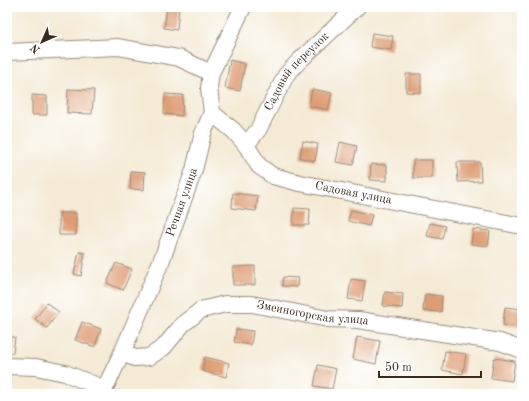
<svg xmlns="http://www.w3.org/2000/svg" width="529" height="401" font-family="'Old Standard TT',serif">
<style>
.building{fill:#de9d74}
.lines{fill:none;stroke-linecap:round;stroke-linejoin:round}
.street-casing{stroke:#988a7a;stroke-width:18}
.street{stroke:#fff;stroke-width:16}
.labels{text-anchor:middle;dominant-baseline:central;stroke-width:4;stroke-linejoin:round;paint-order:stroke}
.street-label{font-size:12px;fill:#3b2a1e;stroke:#fff}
</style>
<rect width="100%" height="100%" fill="#fff"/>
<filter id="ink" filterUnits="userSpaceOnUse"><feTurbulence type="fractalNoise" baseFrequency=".025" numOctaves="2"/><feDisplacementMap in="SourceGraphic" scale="8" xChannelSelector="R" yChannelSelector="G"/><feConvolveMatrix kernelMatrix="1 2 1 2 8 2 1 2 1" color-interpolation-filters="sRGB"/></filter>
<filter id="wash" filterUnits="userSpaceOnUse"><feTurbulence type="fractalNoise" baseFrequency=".012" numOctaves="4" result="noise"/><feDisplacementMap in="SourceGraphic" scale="16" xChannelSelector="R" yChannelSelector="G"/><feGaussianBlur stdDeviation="0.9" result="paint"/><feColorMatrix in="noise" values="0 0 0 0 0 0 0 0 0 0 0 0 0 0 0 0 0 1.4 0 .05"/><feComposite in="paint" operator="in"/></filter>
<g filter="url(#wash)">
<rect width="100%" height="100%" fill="#f4ead5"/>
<g id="blocks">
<path class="building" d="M167,7h12l-2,23 -13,-2z
M372,33l21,3 -2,14 -21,-3z
M230,60l15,4 -5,27 -15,-3z
M406,74h15v19l-15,-1z
M68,89l26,1 -2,24 -25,-1z
M312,89l20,4 -4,17 -19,-4z
M165,94l18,1 -1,21 -18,-2z
M32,95l15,1v19h-15z
M303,141l15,3 -3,17 -15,-3z
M340,142l17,4 -4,19 -17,-3z
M413,160h19v18h-19z
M457,162h23l1,19 -23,1z
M371,164l16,1v16l-17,-1z
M520,165l2,1v16h-3z
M131,171l14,1 -1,18 -14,-1z
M233,193l25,3 -2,15 -24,-3z
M294,208l16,1 -1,16h-16z
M351,210l21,5 -3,11 -21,-5z
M59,213h17v22h-17z
M430,223l15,3 -3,13 -15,-3z
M473,229l17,2 -2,15 -17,-2z
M520,235h2v17l-4,-1z
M79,252l6,1 -4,23 -7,-2z
M116,263l16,6 -9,21 -16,-7z
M255,266v19h-22v-18z
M283,277l15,1 -1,9 -15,-1z
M351,279l14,2 -3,20 -14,-2z
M385,292l18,2 -1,14 -19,-2z
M425,294l17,2 -1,16 -18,-1z
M47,303l12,9 -12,16 -12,-9z
M505,307l17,2 -2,18 -17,-2z
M82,322l19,7 -6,18 -20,-7z
M236,329l17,2 -2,14 -17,-3z
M7,337h8l-2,16h-6z
M357,337l23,4 -4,23 -23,-5z
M445,351l21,3 -3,20 -21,-4z
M205,357l24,6 -3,14 -24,-6z
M494,358l21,3 -3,20 -21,-3z
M318,365l18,4 -4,20 -18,-3z"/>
</g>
</g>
<g filter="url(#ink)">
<use href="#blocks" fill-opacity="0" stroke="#988a7a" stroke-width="1"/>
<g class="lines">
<defs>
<g id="street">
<path d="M7,52l111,-5 61,11 32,15"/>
<path id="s1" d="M212,113l22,18 12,14 13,21 14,10 27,7 222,43"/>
<path id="s2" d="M246,145l12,-15 28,-55 12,-13 59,-55"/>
<path id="s3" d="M122,353l13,5 14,-1 15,-10 19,-23 18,-14 24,-6h27l76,15 30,1 142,22 22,8"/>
<path d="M7,366l29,1 29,6 40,16"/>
<path id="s4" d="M102,394l20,-41 40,-94 32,-89 9,-37 9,-20 -3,-25 2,-15 32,-66"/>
</g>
</defs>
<use href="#street" class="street-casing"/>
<use href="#street" class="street"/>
</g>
</g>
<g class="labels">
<g class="street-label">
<text stroke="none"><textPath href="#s2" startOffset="90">Садовый переулок</textPath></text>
<text stroke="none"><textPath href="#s1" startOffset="171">Садовая улица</textPath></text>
<text stroke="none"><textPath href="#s4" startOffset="208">Речная улица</textPath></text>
<text stroke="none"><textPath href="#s3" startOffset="212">Змеиногорская улица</textPath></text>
</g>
</g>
<rect width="529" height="401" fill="none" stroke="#fff" stroke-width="24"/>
<g transform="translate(42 42) rotate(225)" stroke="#ffffff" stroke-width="3" paint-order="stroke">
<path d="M0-3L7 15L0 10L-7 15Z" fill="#3b2a1e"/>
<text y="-6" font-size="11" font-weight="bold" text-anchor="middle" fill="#3b2a1e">N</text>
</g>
<path d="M379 371v6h102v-6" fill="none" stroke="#3b2a1e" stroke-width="2"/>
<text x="385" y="371" font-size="12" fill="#3b2a1e" stroke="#ffffff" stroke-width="3" paint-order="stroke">50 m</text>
</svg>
